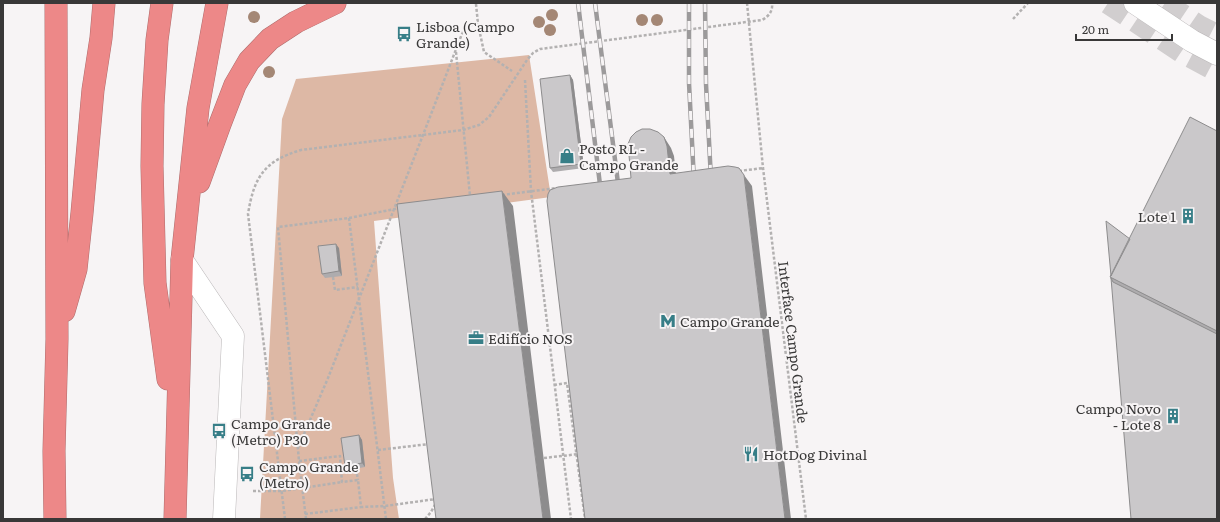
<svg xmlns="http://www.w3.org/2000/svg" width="1220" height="522" font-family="Literata,serif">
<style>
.green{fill:#ddb8a5}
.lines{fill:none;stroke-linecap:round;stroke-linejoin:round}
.minor-tunnel{stroke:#d1cecf;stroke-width:22;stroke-dasharray:22 11;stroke-linecap:butt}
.minor-casing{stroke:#bab7b8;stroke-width:23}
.highway-casing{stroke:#ae6c6c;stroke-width:23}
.path{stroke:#b3b1b1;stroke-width:2.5;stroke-dasharray:3 2;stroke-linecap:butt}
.minor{stroke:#fff;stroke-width:22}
.highway{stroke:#ed8888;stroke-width:22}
.rail-casing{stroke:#9c9a9b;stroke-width:4.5}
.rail{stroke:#f7f4f5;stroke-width:3;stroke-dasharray:9;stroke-linecap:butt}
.path-bridge{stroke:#b3b1b1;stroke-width:2.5;stroke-dasharray:3 2;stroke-linecap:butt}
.tree{fill:#a48775}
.wall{fill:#aeacae}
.shaded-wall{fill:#8d8c8d}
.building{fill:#cac8ca;stroke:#8d8c8d}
.labels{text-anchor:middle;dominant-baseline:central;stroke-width:4;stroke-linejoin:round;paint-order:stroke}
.poi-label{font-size:14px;fill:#393838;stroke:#f7f4f5;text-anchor:start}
.street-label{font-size:14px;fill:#393838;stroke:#f7f4f5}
</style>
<rect width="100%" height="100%" fill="#f7f4f5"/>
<path class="green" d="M529,55l22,142 -177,24 19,257 6,41h-139l22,-400 14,-40z"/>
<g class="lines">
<path class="minor-tunnel" d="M1108,3l75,50 34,18
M1165,3l34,23 18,9"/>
<defs>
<path id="minor" d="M1135,3l57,38 25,13
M182,260l51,76 -9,183"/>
<path id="highway" d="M162,3l-5,37 -4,64 -1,62 3,117 13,96
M199,182l21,-58 15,-39 14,-24 21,-22 26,-17 39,-19
M64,311l12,-42 6,-56 11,-123 8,-52 3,-35
M55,519l-1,-68 3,-112 -1,-336
M175,519l7,-259 16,-152 19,-105"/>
</defs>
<use href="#minor" class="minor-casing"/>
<use href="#highway" class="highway-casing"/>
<path class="path" d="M747,3l16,165 43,351
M476,4l2,20 6,28 28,19
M1013,19l15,-16
M456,52l14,144
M525,80l6,111 40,328
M739,171l24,-3
M502,195l55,-7
M349,218l37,301
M333,277l2,13 23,-3
M554,385l13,-2 18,136
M298,448l30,-70 95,-243 42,-109 13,-2
M378,450l51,-6
M299,461l41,-5 2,26 16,-2 3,27 24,-1 51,-7
M356,469l2,11
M253,491h29l60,-9
M305,514l56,-7
M285,519l-37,-305c6,-37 16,-53 53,-64l162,-20 16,-5 10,-8 38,-57 6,-7 7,-4 222,-29c7,-4 11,-9 10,-17
M306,519l-7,-58 -21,-234 71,-9 51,-10
M425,519l6,-7 5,-9"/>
<use href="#minor" class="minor"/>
<use href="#highway" class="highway"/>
<defs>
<path id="rail" d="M578,3l23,190
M595,3l24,188
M689,3v80l5,98
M705,3l1,81 5,95"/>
</defs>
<use href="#rail" class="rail-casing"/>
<use href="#rail" class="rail"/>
<path class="path-bridge" d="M544,458l35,-4"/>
</g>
<g class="tree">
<circle cx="552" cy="15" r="6"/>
<circle cx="254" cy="17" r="6"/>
<circle cx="642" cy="20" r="6"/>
<circle cx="657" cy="20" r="6"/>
<circle cx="539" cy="22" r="6"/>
<circle cx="550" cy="30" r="6"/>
<circle cx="269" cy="72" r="6"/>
</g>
<path class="wall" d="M570,75l3,5 11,88 -31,4 -3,-4z
M1217,131v388l-107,-242 20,-38z
M339,248l3,28 -17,2 -3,-4z
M359,435l3,5 3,27 -17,3 -3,-4z"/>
<path class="shaded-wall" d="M570,75l3,5 11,88 -3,-4z
M664,137l7,11 3,8 3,28 -7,-10z
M744,175l8,11 39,333h-6z
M502,191l11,15 38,313h-8z
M336,244l3,4 3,28 -3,-5z
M359,435l3,5 3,27 -3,-4z"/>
<path class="building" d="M570,75l11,89 -31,4 -10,-89z
M1190,117l27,14v200l-107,-54z
M642,129h8l8,3 6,5 3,9 3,28 58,-8 7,1 4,1 5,7 41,344h-200l-38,-318 1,-7 2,-4 8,-3 73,-9 -3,-34 3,-7 5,-5z
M502,191l41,328h-107l-39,-315z
M1106,221l24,18 -19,37z
M336,244l3,27 -17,3 -4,-28z
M1111,278l2,4 104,52v185h-86z
M359,435l3,28 -17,3 -4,-28z"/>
<defs>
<symbol id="bus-bare" viewBox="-9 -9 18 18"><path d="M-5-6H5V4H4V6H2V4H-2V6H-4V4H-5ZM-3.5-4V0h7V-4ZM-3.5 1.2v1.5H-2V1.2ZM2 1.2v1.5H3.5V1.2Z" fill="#377e87" stroke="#f7f4f5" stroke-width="2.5" paint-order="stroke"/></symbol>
<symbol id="shop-bare" viewBox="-9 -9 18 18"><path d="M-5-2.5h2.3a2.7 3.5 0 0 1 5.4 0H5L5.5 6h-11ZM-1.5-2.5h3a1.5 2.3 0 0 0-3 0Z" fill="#377e87" stroke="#f7f4f5" stroke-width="2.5" paint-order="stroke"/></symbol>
<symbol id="building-bare" viewBox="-9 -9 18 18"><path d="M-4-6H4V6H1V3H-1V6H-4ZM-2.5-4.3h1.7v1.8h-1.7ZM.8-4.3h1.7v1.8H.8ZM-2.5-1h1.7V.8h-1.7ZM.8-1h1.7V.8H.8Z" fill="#377e87" stroke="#f7f4f5" stroke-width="2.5" paint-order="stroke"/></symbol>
<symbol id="metro-bare" viewBox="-9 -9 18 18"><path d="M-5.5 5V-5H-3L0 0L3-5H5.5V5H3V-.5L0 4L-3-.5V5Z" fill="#377e87" stroke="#f7f4f5" stroke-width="2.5" paint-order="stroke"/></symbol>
<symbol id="office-bare" viewBox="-9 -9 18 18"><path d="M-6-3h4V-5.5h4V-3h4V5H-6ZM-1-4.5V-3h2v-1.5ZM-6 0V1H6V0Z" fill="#377e87" stroke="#f7f4f5" stroke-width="2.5" paint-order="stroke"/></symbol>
<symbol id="restaurant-bare" viewBox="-9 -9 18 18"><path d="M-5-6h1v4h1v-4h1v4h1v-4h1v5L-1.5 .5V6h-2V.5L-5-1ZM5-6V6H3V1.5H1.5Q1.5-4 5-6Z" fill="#377e87" stroke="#f7f4f5" stroke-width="2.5" paint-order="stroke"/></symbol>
</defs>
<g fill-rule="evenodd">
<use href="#bus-bare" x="393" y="23" width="22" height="22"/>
<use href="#shop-bare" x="556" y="145" width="22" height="22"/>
<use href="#building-bare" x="1177" y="205" width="22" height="22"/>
<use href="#metro-bare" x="657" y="310" width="22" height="22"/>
<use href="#office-bare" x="465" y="327" width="22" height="22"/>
<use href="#building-bare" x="1162" y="405" width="22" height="22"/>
<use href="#bus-bare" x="208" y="420" width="22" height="22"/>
<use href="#restaurant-bare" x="740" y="443" width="22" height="22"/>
<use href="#bus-bare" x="236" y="463" width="22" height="22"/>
</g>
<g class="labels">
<g class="poi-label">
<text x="416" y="26">Lisboa (Campo<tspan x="416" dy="16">Grande)</tspan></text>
<text x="579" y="148">Posto RL -<tspan x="579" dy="16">Campo Grande</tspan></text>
<text x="1176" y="216" text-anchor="end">Lote 1</text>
<text x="680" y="321">Campo Grande</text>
<text x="488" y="338">Edifício NOS</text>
<text x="1161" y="408" text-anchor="end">Campo Novo<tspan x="1161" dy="16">- Lote 8</tspan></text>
<text x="231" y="423">Campo Grande<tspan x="231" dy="16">(Metro) P30</tspan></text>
<text x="763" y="454">HotDog Divinal</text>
<text x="259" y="466">Campo Grande<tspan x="259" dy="16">(Metro)</tspan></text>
</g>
<g class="street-label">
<text transform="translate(794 342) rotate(83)">Interface Campo Grande</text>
</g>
</g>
<rect width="1220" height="522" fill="none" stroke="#393838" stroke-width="8"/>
<path d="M1076 34v6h96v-6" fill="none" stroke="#393838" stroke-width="2"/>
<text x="1082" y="34" font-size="12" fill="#393838" stroke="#f7f4f5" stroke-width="3" paint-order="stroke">20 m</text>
</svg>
